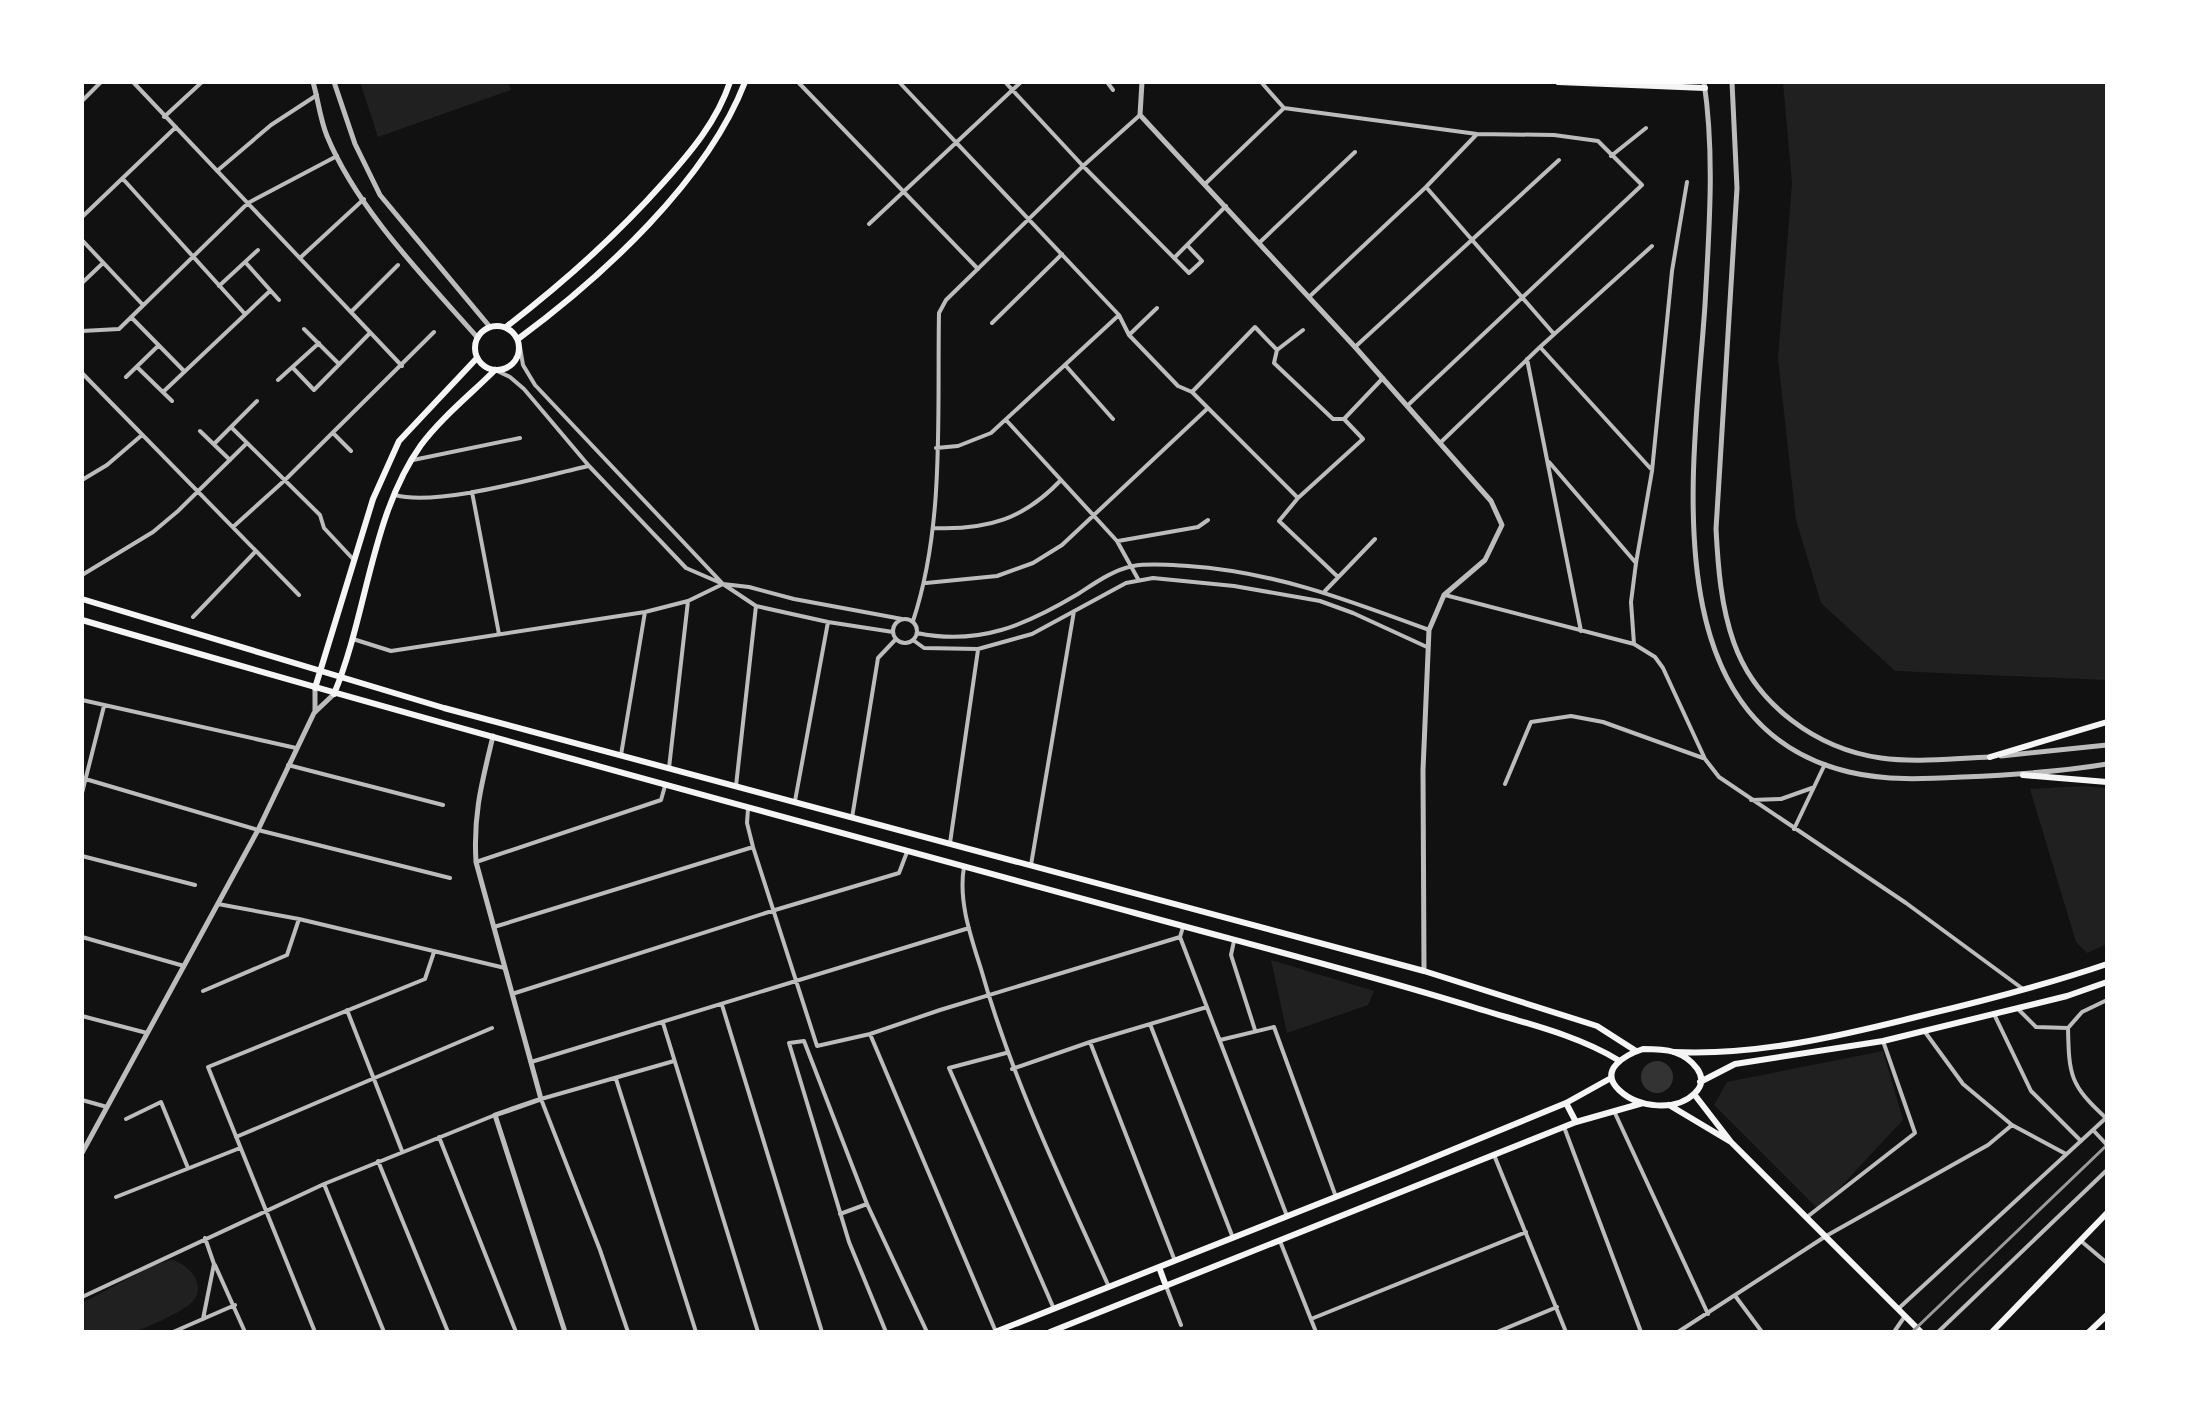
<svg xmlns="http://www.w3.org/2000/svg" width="2189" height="1414" font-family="'Playfair Display',serif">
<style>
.green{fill:#202020}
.water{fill:#333}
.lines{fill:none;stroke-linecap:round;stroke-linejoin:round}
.minor{stroke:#bcbcbc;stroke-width:4}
.tertiary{stroke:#bcbcbc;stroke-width:5}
.secondary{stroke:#f5f5f5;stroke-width:6}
.rail{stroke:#9a9a9a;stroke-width:3}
</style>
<rect width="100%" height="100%" fill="#111"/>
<path class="green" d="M360,82h148l3,8 -133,47z
M1783,82h324l-1,598 -211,-9 -74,-68 -25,-83 -18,-162 14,-175z
M2081,786l26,2v156l-20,9 -11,-11 -46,-153z
M1271,960l103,31 -6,14 -81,28z
M1883,1051l20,69 -84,90 -105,-105 13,-23z
M171,1260c19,3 39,29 18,45 -10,8 -44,24 -57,27 -15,3 -35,0 -50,0v-29l70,-37z"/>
<path class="water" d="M1641 1077a16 16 0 1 1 32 0a16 16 0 1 1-32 0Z"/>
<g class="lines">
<path class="minor" d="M133,82l269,284
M798,82l180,187
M899,82l220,233 10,20 49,51 14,6 106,106
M1005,82l78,84 106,107 13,-12 -15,-16
M1107,82l6,8
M1261,82l23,26 193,26 77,1 44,6 44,44 -235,221
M82,101l19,-19
M164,117l38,-35
M1611,156l35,-28
M217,171l54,-46 46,-30
M123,179l122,135
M1205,184l79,-76
M1426,187l128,147
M82,217l94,-90
M869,224l152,-142
M82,240l61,65
M1259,243l96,-91
M301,257l63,-58
M1174,258l52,-52
M246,263l33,37
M82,283l21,-20
M219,286l39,-36
M1309,297l117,-110 51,-53
M351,312l47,-47
M131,317l53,54
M992,323l70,-69
M304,329l35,35
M82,331l37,-2 129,-126 89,-47
M1129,335l28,-27
M520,347l3,18 12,20 188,199 26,3 45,12 108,20
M1355,347l204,-187
M1540,347l111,122
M1277,350l26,-20
M1527,359l54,272
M1066,366l47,53
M137,367l35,34
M293,368l21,22 55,-56
M495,370l15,7 14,12 65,77 97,102 37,16 33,22 72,16 65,10
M82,373l217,222
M126,377l32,-31
M278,380l41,-37
M163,392l107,-101
M1192,392l63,-65 22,23 -3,13 59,56h11
M1006,420l111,121 21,38
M231,427l89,88 4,13 29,31
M200,431l30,29
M333,433l18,18
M1440,443l100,-96 112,-101
M214,444l43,-43
M936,448l22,-2 33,-13 128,-118
M413,460l107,-22
M1549,462l87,101
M82,480l25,-15 35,-30
M472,492l27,142
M395,495c44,12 147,-19 194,-29
M233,527l52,-47 149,-148
M934,528c54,2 90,-9 127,-48
M1118,541l80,-14 10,-7
M82,575l71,-43 25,-21 69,-68
M1338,577l-59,-56 19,-23 65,-59 -19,-20 39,-41
M926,583l71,-7 36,-13 29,-18 146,-137
M1325,591l50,-52
M1445,595l189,49 21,13 8,11 42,91 14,18 187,126 117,86
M193,617l63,-66
M893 631a12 12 0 1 1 24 0a12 12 0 1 1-24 0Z
M913,621c32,-96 24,-207 26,-308l7,-13 137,-134 57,-51
M917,633c62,13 109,-8 161,-39 17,-11 35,-24 55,-28 17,-3 37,-1 55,0 87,6 160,34 241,64
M353,639l38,12 254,-39 43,-11 35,-17
M913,640l11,8 54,1 54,-15 94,-51 27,-5 81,8 86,15 33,12 74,34
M1634,644l-3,-42 5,-39 16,-92 20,-200 15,-89
M82,700l214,48
M621,755l24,-143
M288,765l155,40
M669,768l19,-167
M82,778l176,52 192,48
M1505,784l26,-62 40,-6 32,6 100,36
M736,786l20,-180
M82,793l22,-87
M1751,800l30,-1 31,-11
M795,801l33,-179
M748,809l-1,14 6,24 64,199 53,-12 70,-24 240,-73
M852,818l26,-160 18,-19
M1794,829l31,-65
M950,843l28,-193
M82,856l113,29
M476,862l185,-62 4,-14
M1031,865l43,-254
M964,867c-6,34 7,70 17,102 31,110 81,213 128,318
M218,904l81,15 206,49
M494,927l259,-80
M1183,927l-3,10 107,279
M82,937l102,29
M1234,941l-3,14 24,75
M203,991l84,-36 12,-36
M512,994l263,-84 124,-37 8,-21
M722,1005l100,327
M2018,1009l18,18 32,1c1,48 2,57 38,90
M347,1010l55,141
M1994,1014l37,77 50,50
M82,1016l65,17
M663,1023l95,309
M1150,1024l83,214
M2068,1028l14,-16 25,-12
M1925,1032l38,52 49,41 54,29
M870,1034l126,298
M1220,1040l54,-13 62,170
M1090,1042l85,219
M1006,1053l-57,15 105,241
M531,1062l438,-134
M1012,1069l78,-27 117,-35
M616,1079l80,253
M82,1100l25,7
M1614,1111l94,203
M126,1119l35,-17 27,66
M1564,1127l77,205
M2093,1130l14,15
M236,1137l256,-109
M439,1137l77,195
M1494,1155l72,177
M378,1161l70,171
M324,1184l60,148
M116,1197l124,-49
M840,1214l27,-10
M1807,1217l108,-84 -32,-92
M1280,1241l36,91
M2081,1241l26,22
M215,1265l30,67
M1166,1286l15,39
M82,1297l242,-113 171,-69
M1736,1297l26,35
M1898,1309l209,-192
M203,1319l11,-55 -9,-26
M1311,1319l215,-87
M173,1332l62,-27
M315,1332l-107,-265 217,-88 9,-27
M628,1332l-28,-82 -59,-151 133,-38
M886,1332l-37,-90 -60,-199 15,-2 63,163 60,128
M1497,1332l60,-25
M1678,1332l148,-96 162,-91 24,-20
M1894,1332l11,-16
M1938,1332l169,-162"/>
<path class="tertiary" d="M313,82c5,17 7,37 14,54 30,73 98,142 150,201
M334,82l21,62 25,51 110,132
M1142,82l-2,33 215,232 136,154 11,24 -17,35 -41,35 -15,35 -6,140 1,201
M1704,82c11,73 5,149 1,223 -10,152 -57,419 144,467 38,9 75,7 114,5 48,-2 96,-5 144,-13
M1732,82l5,106 -21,341c2,38 5,78 18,114 22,62 83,106 147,115 36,5 74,0 110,-1
M315,712v-24
M493,736c-11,46 -20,78 -17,126l65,237 -46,16 70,217
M2001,756l106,-11
M82,1153l176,-323 56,-117 20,-19"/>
<path class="secondary" d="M1558,82l147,6
M475 348a22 22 0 1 1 44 0a22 22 0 1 1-44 0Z
M506,327c57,-44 109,-90 157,-144 28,-31 54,-62 67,-101
M518,339c84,-62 189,-158 227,-257
M82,599l362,109 980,263 173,55 39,25
M82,620c350,102 701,197 1053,293 113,31 228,60 341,95 48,15 99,26 142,52
M315,688l58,-189 26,-58 78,-83
M334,694c33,-79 37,-179 87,-249 20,-27 50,-51 74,-75
M1990,757l117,-35
M2023,775l84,7
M1643,1049c11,0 21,0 31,3 17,6 38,25 21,41 -19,19 -57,15 -76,-3 -21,-20 6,-35 24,-41z
M1674,1052c82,4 166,-16 246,-36 63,-15 126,-31 187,-52
M1700,1082l35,-18 148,-23 184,-45 40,-14
M1566,1103l10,19
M1669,1105l62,37 -37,-48
M1731,1142l190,190
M1159,1267l7,19
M995,1332l401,-159 170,-70 45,-25
M1050,1332l526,-210 67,-19
M1992,1332l115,-119
M2089,1332l18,-17"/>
<path class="rail" d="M1912,1332l195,-187"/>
</g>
<rect width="2189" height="1414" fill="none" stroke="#ffffff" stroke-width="168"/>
</svg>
